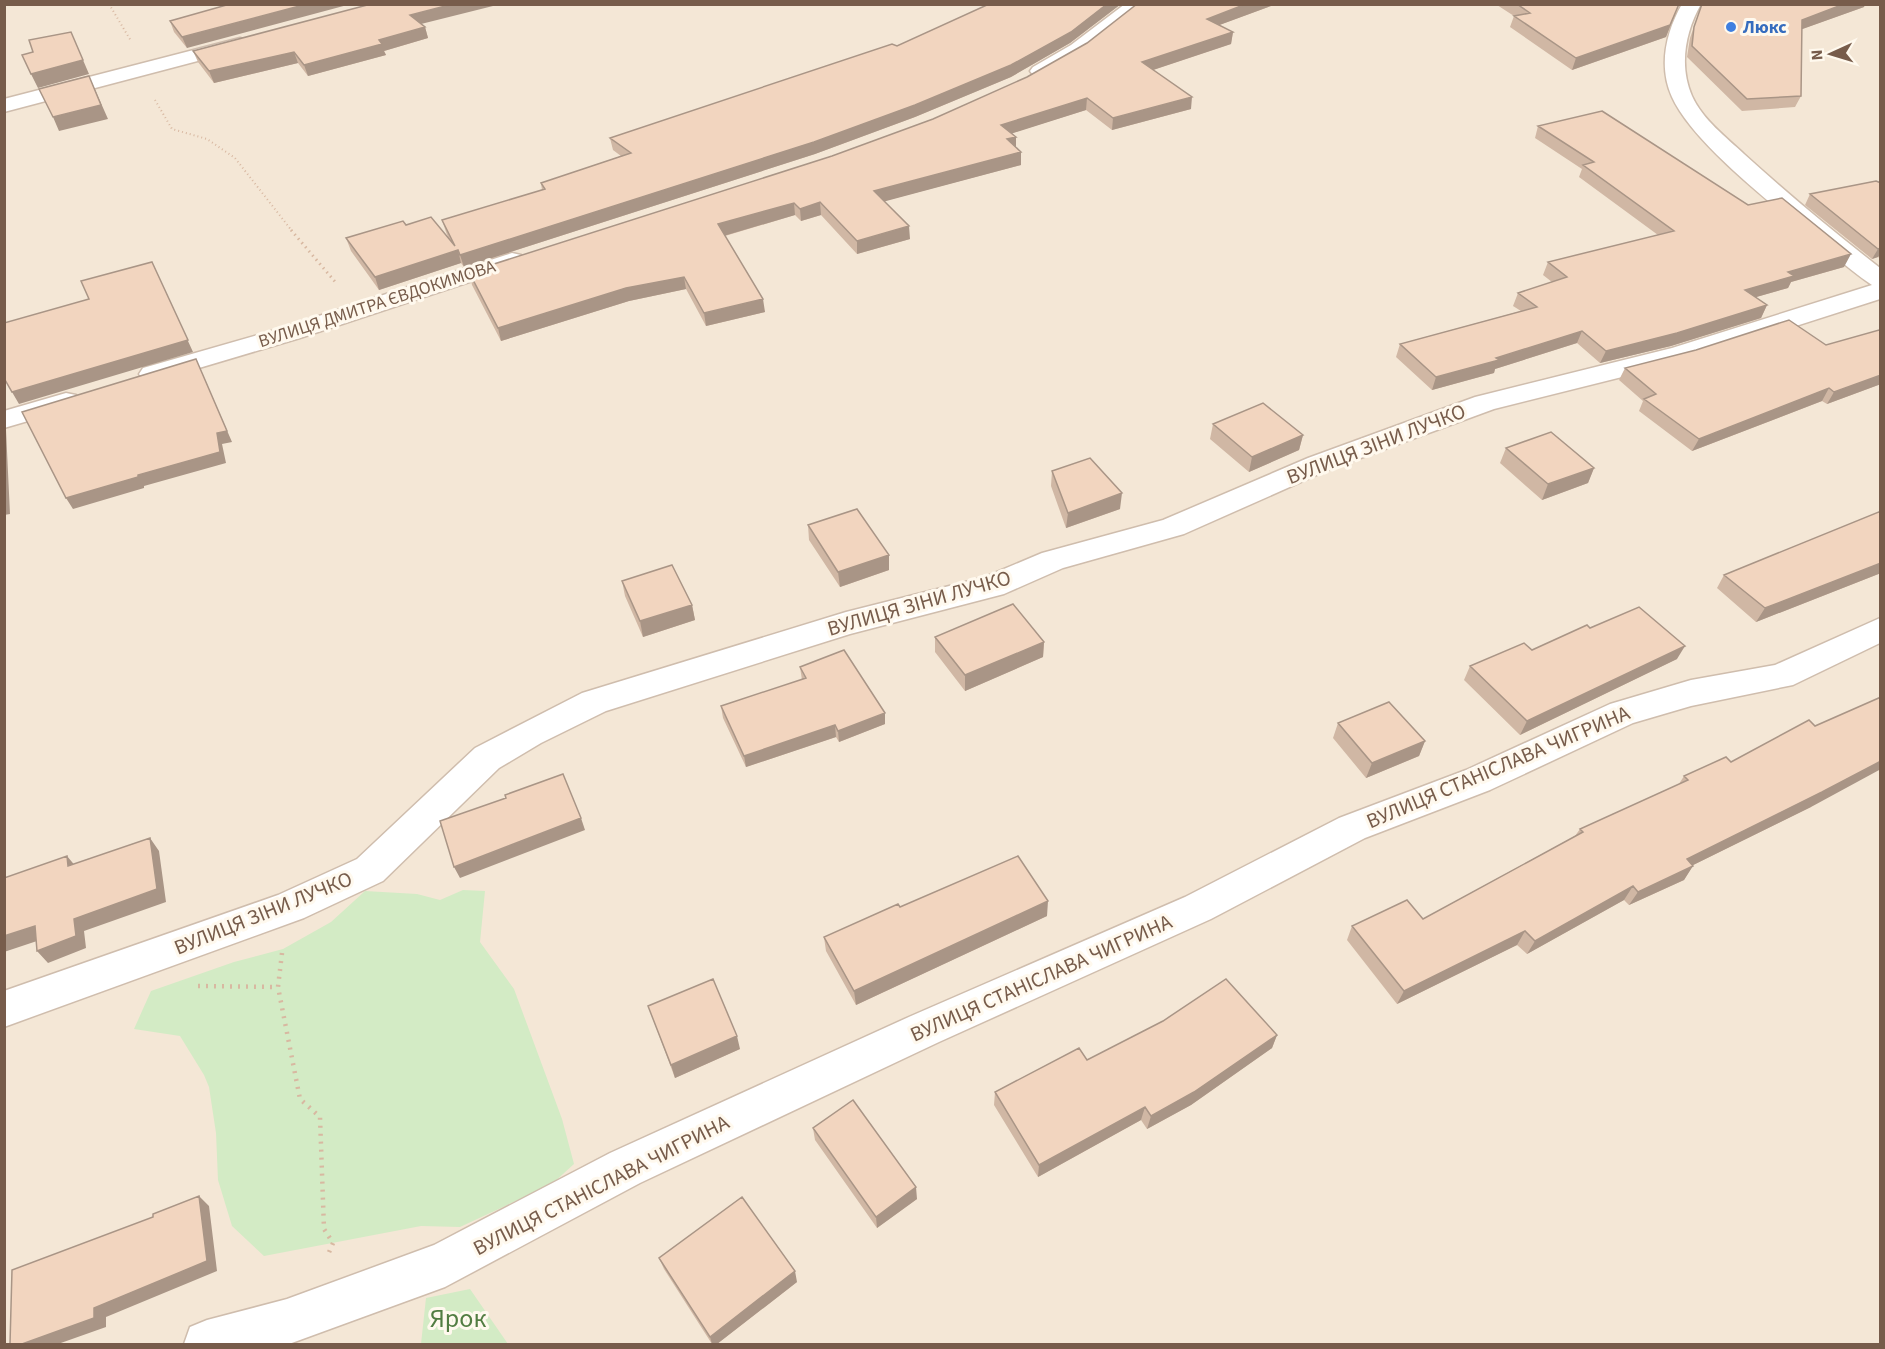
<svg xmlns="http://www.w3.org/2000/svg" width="1885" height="1349" font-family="'Source Sans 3',sans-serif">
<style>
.residential{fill:#f4e7d6}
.green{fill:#d3ebc5}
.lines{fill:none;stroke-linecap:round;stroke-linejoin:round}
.minor-casing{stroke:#cfbdad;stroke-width:3}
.path-far2{stroke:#d8b8a1;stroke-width:2;stroke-dasharray:1 3;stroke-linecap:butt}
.path-far1{stroke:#d8b8a1;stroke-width:3;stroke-dasharray:1.5 4;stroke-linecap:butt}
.path{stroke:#d8b8a1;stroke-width:4.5;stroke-dasharray:2 6;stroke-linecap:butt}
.minor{fill:#fff;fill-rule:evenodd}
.wall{fill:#d0b7a4}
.shaded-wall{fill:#a99586}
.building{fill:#f2d5bf;stroke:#a99586;stroke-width:1.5}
.shop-dot{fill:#3f7fe0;stroke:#fff9ee;stroke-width:2}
.labels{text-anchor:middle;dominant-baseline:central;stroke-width:6;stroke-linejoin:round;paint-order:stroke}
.far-shop-label{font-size:18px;font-weight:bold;fill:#366cbe;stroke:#fff9ee;text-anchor:start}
.far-street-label{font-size:18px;fill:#775c4b;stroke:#fff9ee}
.street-label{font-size:21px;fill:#775c4b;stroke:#fff9ee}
.near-park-label{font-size:26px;fill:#527d42;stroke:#fff9ee}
</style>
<rect width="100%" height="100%" fill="#fdf5e7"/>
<path class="residential" d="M5,5h1875v1339h-1875z"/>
<path class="green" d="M463,890l22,1 -5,51 34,47 48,130 12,45 -22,20 -92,43 -39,-1 -157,30 -32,-30 -14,-46 -2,-47 -7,-46 -5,-12 -24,-39 -46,-7 17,-38 83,-29 49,-13 48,-27 34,-31 52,3 23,6z
M470,1289l38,55h-87l5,-46z"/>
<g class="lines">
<defs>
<path id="minor" d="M1125,4h22l-62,49 -38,22h-14l-3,-4 3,-4 38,-22z
M1682,4h19c-16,28 -22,62 -9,92 11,24 34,41 52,58 44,40 90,78 136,114v31l-190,61 -196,49 -166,61 -144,64 -121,34 -59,26 -154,40 -244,77 -65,32 -42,25 -116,113 -79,37 -300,109v-36l274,-96 79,-36 118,-111 107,-55 264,-81 139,-35 57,-24 121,-33 145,-62 167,-61 197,-49 200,-63c-21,-14 -41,-32 -61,-49 -39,-32 -119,-94 -139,-139 -14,-31 -6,-65 10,-93z
M240,38l7,2 3,4 -3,4 -243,64v-13z
M512,253l9,2 3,5 -3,5 -221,73 -148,44 -9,-2 -4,-6 4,-6 139,-40z
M66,393l10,2 4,6 -4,6 -72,21v-17z
M1880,618v25l-87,42 -102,21 -58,17 -143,67 -125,48 -154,81 -272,123 -299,141 -195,104 -156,57h-105l6,-17 17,-7 80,-21 147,-54 176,-92 301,-137 274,-119 154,-79 127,-48 144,-66 81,-24 84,-15z"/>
</defs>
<use href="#minor" class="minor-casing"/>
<path class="path-far2" d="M109,4l22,37
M155,100l17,29 35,10 28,19 57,73"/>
<path class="path-far1" d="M291,230l46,54"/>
<path class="path" d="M282,953l-4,34 22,112 20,18 4,112 9,14 -6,14
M198,986l80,1"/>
<use href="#minor" class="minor"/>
</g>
<path class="wall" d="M230,4l-43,44 -13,-16 -4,-11z
M989,4h132l-51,39 -59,34 -96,40 -100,37 -351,113 -3,-4 -82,27 -28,-39 -5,-13 60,-13 42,12 -2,-5 -4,-12 100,-30 -1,-7 80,-27 -8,-6 -3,-12 287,-92z
M1679,4l-13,33 -94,33 -62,-43 4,-11 -17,-11z
M1702,4h163l-1,3 -62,22 -1,67 -6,11 -53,4 -55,-54 3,-19z
M1271,6l-52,19 14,7 -2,12 -78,26 38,39 -79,21 -26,-20 -74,23 4,4v10l5,18 -137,36 26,38 -53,15 -36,-39 -20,6 -6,-6 -70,21 40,76 -59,14 -20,-37 -57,12 -128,40 -29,-56 -3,-13 363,-116 101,-37 94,-42 60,-34z
M421,24l4,3 3,11 -44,13 2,4 -78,21 -10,-13 -84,20 -16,-21 -5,-11z
M1538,126l306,141 -53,15 -3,6 -32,9 11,8 -6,13 -90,28 -71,17 -23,-20 -82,26 -1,4 -62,17 -36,-33 4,-13 121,-33 -8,-5 5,-13 34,-11 -9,-7 5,-13 110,-27 -79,-58 3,-8 -47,-31z
M1881,183v76l-3,-2 -6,2 -67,-54 5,-11z
M1881,331v53l-54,20 -5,-3 -130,50 -53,-40 4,-10 -24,-21 6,-12 201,-23z
M1213,424l90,11 -4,15 -50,22 -39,-33z
M1506,448l88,20 -6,15 -46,17 -42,-37z
M1052,471l68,38 -54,19 -15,-42z
M1881,511v62l-125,49 -39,-34 7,-13z
M808,525l81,45 -49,17 -31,-47z
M622,581l70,24 3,15 -52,17 -18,-41z
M1590,628l87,31 -157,76 -56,-55 6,-14 62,-16z
M935,637l109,5 -1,15 -78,34 -30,-39z
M800,667l85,57 -46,18 -3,-5 -90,30 -23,-49 -2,-12 81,-26z
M1338,723l87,18 -6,15 -53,22 -33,-40z
M1731,762l80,45 -118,58 -9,15 -55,25 -5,-5 -97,54 -10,-9 -120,59 -50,-64 5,-14 71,-7 152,-83 5,-7 99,-45 5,-8z
M900,907l147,9 -191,89 -30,-54 -2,-14z
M648,1006l92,43 -65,29z
M1277,1035l-5,13 -81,57 -44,24 -6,-9 -103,57 -44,-72 1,-13 92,-32z
M813,1128l104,71 -40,29 -62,-88z
M659,1258l138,24 -80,62h-5l-48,-75z"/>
<path class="shaded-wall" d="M307,4h44l-164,44 -5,-11z
M453,4h48l-88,22 -3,-11z
M1107,4h14l-51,39 -59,34 -96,40 -100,37 -351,113 -4,-12z
M1246,4h25v2l-65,24 1,-11z
M1679,4l-13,33 -94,33 4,-12z
M1844,4h21l-1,3 -67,24 5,-11z
M425,27l3,11 -44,13 2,4 -78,21 -4,-11 75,-25z
M71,32l18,42 -51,14 -7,-14z
M1233,32l-2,12 -90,30 1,-12z
M294,52l4,11 -84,20 -5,-12z
M89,76l19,43 -49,12 -6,-14z
M1192,97l-1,12 -79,21 1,-12z
M1087,98l-1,12 -85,27v-12z
M1016,137v12l-9,-10z
M1021,152v13l-146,39 -1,-13z
M820,202l1,13 -20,6 -1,-12z
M794,203l1,12 -75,22 -2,-13z
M909,226l1,13 -53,15v-13z
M1881,248v5l-3,4 -6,2 6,-10z
M458,250l3,13 -82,27 -4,-13z
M1851,254l-7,13 -53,15 -3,6 -49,14 6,-12 43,-18z
M152,262l41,90 -174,52 -7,-12z
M684,277l2,12 -57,12 -128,40 -3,-13 128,-40z
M763,299l2,13 -59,14 -2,-13z
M1767,305l-6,13 -90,28 -71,17 6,-12z
M1582,331l-5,12 -82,26 -1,4 -62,17 4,-13z
M196,359l36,83 -10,2 4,19 -82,23v2l-71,21 -7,-11 72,-23z
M1881,375v9l-54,20 7,-12z
M1829,388l-7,13 -130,50 7,-12z
M4,427l2,3 4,84 -6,1z
M1303,435l-4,15 -50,22 3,-15z
M1594,468l-6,15 -46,17 6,-16z
M1122,493l-2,16 -54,19 2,-15z
M889,555v15l-49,17 -2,-15z
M1881,563v10l-125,49 9,-14z
M692,605l3,15 -52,17 -3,-16z
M1044,642l-1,15 -78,34v-16z
M1685,646l-8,13 -157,76 7,-14z
M885,713v11l-46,18 -1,-11z
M835,725l1,12 -90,30 -2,-11z
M1425,741l-6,15 -53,22 6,-15z
M1881,761v8l-70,38 -134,66 10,-14z
M581,818l4,12 -125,48 -6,-11z
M150,838l9,13 7,51 -82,29 2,17 -38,15 -11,-12 37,-32z
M67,856l10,12 -9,-2z
M1693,866l-9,14 -55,25 9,-13z
M1633,886l-9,14 -97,54 8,-13z
M1048,901l-1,15 -191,89 -2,-14z
M35,926l11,12 -42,14v-16z
M1525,931l-8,14 -120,59 7,-13z
M1277,1035l-5,13 -81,57 -44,24 4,-13z
M737,1036l3,13 -65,29 -4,-13z
M1145,1107l-4,13 -103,57 1,-12z
M916,1187l1,12 -40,29 -1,-11z
M199,1196l10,10 8,65 -111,46v10l-48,17h-36l72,-36z
M795,1271l2,11 -80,62h-5l-2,-7z"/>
<path class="building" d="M230,4h77l-125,33 -12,-16z
M371,4h82l-43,11 15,12 -46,13 3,4 -78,21 -10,-13 -85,19 -16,-20z
M989,4h118l-36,28 -60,33 -96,40 -101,37 -354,113 -2,-5 -83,27 -29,-39 57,-17 3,4 25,-8 24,29 -13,-26 103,-31 -4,-6 90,-30 -21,-15 282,-94 5,2z
M1137,4h109l-39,15 26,13 -91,30 50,35 -79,21 -26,-20 -86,27 15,12 -9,2 14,13 -147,39 35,35 -52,15 -37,-39 -20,7 -6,-6 -76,21 45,75 -59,14 -20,-36 -58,11 -128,40 -29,-56 363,-116 101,-37 94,-42 60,-34z
M1517,4h162l-9,21 -94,33 -62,-42 16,-3z
M1702,4h142l-42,16 -1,76 -54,3 -55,-53 2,-19z
M71,32l12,28 -52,14 -9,-19 11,-3 -4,-12z
M89,76l12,29 -48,12 -14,-28z
M1602,111l146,94 34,-7 69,56 -63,18 6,4 -49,14 22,15 -90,28 -71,18 -24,-20 -86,27 3,2 -63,17 -36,-33 137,-37 -19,-14 49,-16 -19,-15 126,-31 -91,-66 11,-3 -56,-36z
M1876,181l5,2v65l-3,1 -68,-55z
M152,262l36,78 -176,52 -8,-14v-55l85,-24 -8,-18z
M1789,320l37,25 53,-15 2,1v44l-47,17 -5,-4 -130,51 -55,-40 12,-5 -31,-26 71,-18z
M196,359l31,72 -10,2 3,19 -82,23v2l-72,21 -44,-86z
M1263,403l40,32 -51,22 -39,-33z
M1551,432l43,36 -46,16 -42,-36z
M1090,458l32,35 -54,20 -16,-42z
M857,509l32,46 -51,17 -30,-47z
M1881,511v52l-116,45 -41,-33z
M672,565l20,40 -52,16 -18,-40z
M1013,604l31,38 -79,33 -30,-38z
M1639,607l46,39 -158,75 -57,-55 54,-23 8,7 55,-25 3,3z
M844,650l41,63 -47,18 -3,-6 -91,31 -23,-50 85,-28 -6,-11z
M1881,697v64l-59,31 -135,67 6,7 -55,26 -5,-6 -98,55 -10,-10 -121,60 -52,-65 55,-26 16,19 160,-87 -3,-3 108,-49 -4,-4 42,-19 5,5 78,-42 6,6z
M1389,702l36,39 -53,22 -34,-40z
M563,774l18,44 -127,49 -14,-46 66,-23 -1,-3z
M150,838l7,51 -83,30 2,17 -39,15 -2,-25 -31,10v-58l63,-22 1,10z
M1018,856l30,45 -194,90 -30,-54 74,-33 2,3z
M713,979l24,57 -66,29 -23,-59z
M1226,979l51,56 -83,57 -43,24 -6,-9 -106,58 -44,-73 84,-44 8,12 76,-39z
M853,1100l63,87 -40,30 -63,-89z
M199,1196l8,65 -113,47v10l-72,26h-12l2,-74 141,-53v-3z
M742,1197l53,74 -85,66 -51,-79z"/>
<circle class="shop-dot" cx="1731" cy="27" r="6"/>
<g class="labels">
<g class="far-shop-label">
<text x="1743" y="27">Люкс</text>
</g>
<g class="far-street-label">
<text transform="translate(377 304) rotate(-18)">ВУЛИЦЯ ДМИТРА ЄВДОКИМОВА</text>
</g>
<g class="street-label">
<text transform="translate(1376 444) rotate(-21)">ВУЛИЦЯ ЗІНИ ЛУЧКО</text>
<text transform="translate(919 603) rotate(-16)">ВУЛИЦЯ ЗІНИ ЛУЧКО</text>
<text transform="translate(1498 767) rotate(-23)">ВУЛИЦЯ СТАНІСЛАВА ЧИГРИНА</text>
<text transform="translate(263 913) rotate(-22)">ВУЛИЦЯ ЗІНИ ЛУЧКО</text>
<text transform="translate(1041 978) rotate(-24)">ВУЛИЦЯ СТАНІСЛАВА ЧИГРИНА</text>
<text transform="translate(601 1185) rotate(-27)">ВУЛИЦЯ СТАНІСЛАВА ЧИГРИНА</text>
</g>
<g class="near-park-label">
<text x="458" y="1318">Ярок</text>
</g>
</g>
<rect width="1885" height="1349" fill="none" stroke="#775c4b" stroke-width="12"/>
<g transform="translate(1831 54) rotate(266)" stroke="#fff9ee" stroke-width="4.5" paint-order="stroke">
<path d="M0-4.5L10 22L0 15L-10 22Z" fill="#775c4b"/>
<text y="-9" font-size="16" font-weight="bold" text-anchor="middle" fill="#775c4b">N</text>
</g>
</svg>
